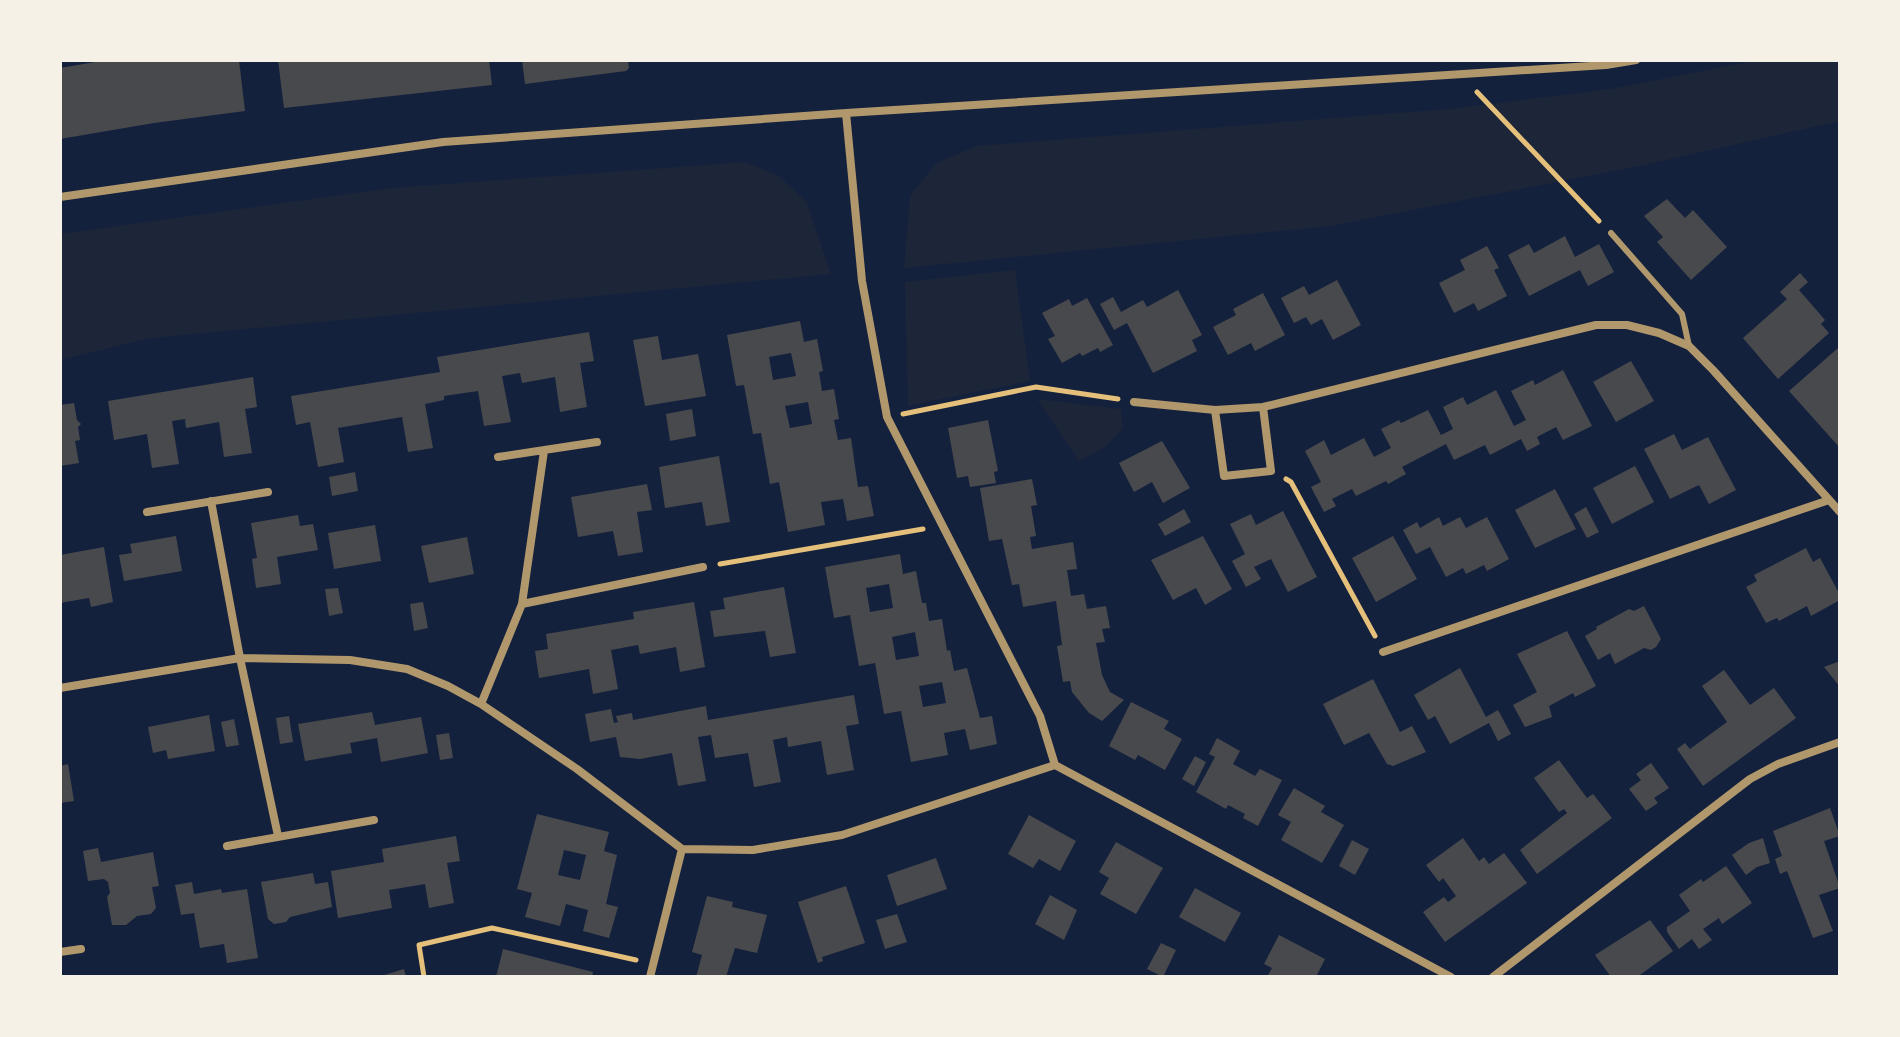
<svg xmlns="http://www.w3.org/2000/svg" width="1900" height="1037" font-family="Jost,sans-serif">
<style>
.green{fill:#1d2539}
.building{fill:#48494c;fill-rule:evenodd}
.lines{fill:none;stroke-linecap:round;stroke-linejoin:round}
.path{stroke:#e5c07b;stroke-width:5}
.service{stroke:#b1986c;stroke-width:6}
.minor{stroke:#b1986c;stroke-width:8}
</style>
<rect width="100%" height="100%" fill="#14213d"/>
<path class="green" d="M1758,60h82v61l-196,44 -314,61 -426,42 6,-72 26,-33 41,-17 472,-37 162,-20z
M745,162l34,14 27,25 25,73 -680,64 -91,22v-126l332,-46z
M1015,270l15,111 -122,25 -3,-124z
M1037,399l84,10 2,19 -18,19 -26,14z"/>
<path class="building" d="M107,60h132l6,51 -91,12 -94,16v-71z
M278,60h211l3,25 -208,23z
M522,60h106l1,8 -3,3 -101,13z
M1667,199l18,19 8,-8 34,37 -36,33 -34,-38 6,-5 -19,-21z
M1565,236l10,21 24,-13 15,28 -26,14 -8,-16 -51,26 -21,-41 21,-11 5,9z
M1487,246l12,22 -5,2 13,26 -29,15 -4,-8 -20,10 -15,-30 26,-13 -5,-10z
M1800,273l8,9 -9,8 26,30 -4,4 8,9 -51,46 -35,-41 44,-39 -7,-7z
M1337,280l24,45 -28,15 -11,-21 -11,6 -5,-8 -12,6 -13,-25 23,-12 5,9z
M1178,290l24,45 -10,5 5,11 -44,22 -26,-50 -13,7 -14,-26 13,-7 8,15 22,-12 4,7z
M1263,293l22,42 -30,16 -4,-8 -23,12 -15,-28 23,-12 -3,-6z
M1087,298l26,47 -13,7 -2,-4 -16,8 -2,-3 -18,10 -14,-24 7,-3 -13,-23 27,-14 3,7z
M800,321l4,21 13,-3 6,32 -4,1 3,19 12,-2 5,30 -5,1 4,20 13,-2 7,49 10,-1 6,30 -27,5 -4,-22 -22,3 4,23 -37,7 -9,-50 -9,2 -9,-51 -8,1 -9,-49 -8,1 -9,-51zM791,353l5,23 -23,4 -4,-23zM808,402l4,22 -22,4 -5,-22z
M589,332l5,29 -14,2 7,44 -27,5 -5,-35 -33,6 -2,-10 -18,3 9,46 -27,4 -6,-35 -34,5v4l-19,4 8,44 -25,4 -6,-35 -64,11 6,34 -26,5 -8,-45 -14,3 -5,-29 149,-24 -3,-15z
M658,336l4,24 36,-6 8,42 -61,10 -12,-66z
M1838,348l2,2v98l-51,-57z
M1631,361l23,40 -38,21 -23,-40z
M1563,370l29,56 -29,14 -7,-13 -19,10 3,7 -13,7 -6,-12 -31,16 -5,-10 -31,15 -8,-16 -44,23 4,7 -18,10 -2,-3 -30,15 -4,-7 -20,10 4,7 -12,6 -13,-25 10,-5 -16,-31 19,-11 7,15 33,-17 10,19 17,-9 -10,-19 18,-9 2,3 27,-13 13,25 12,-6 -10,-22 20,-10 4,8 29,-15 18,36 12,-6 -15,-29 22,-11 2,5z
M253,377l4,30 -12,2 7,44 -28,4 -5,-35 -33,6 -1,-9 -13,2 7,43 -27,4 -5,-34 -33,6 -6,-39z
M74,403l3,17 4,4 -3,3 2,13 -5,1 4,22 -19,3v-61z
M692,409l4,27 -26,5 -4,-27z
M988,420l10,51 -4,1 2,11 -26,4 -2,-11 -11,2 -9,-50z
M1674,434l8,16 26,-13 28,53 -27,14 -10,-19 -29,14 -26,-50z
M1162,441l28,47 -27,15 -11,-21 -18,10 -15,-29z
M719,456l11,66 -24,4 -4,-24 -37,6 -6,-41z
M1635,466l19,36 -42,22 -19,-36z
M355,472l3,19 -26,5 -3,-19z
M1032,479l5,26 -6,1 5,30 -6,1 2,12 41,-7 4,27 -10,1 4,26 13,-2 3,15 19,-3 4,22 -8,1 3,13 -9,1 6,32 8,17 14,8 -22,21 -13,-8 -17,-21 -2,-11 -7,1 -6,-36 5,-1 -6,-44 -33,6 -4,-23 -7,1 -10,-46 -13,2 -9,-53z
M647,484l5,26 -15,2 6,40 -25,4 -5,-25 -35,6 -7,-40z
M1555,489l21,40 -41,19 -20,-38z
M1586,507l13,25 -12,6 -13,-24z
M1184,509l7,13 -26,14 -7,-12z
M1283,511l34,66 -29,15 -17,-33 -17,8 7,12 -15,8 -14,-26 13,-7 -15,-30 21,-10 5,11z
M298,515l2,11 13,-2 5,26 -41,7 4,27 -25,4 -4,-29 5,-1 -6,-35z
M1439,517l4,9 17,-9 6,11 21,-11 22,42 -22,12 -3,-6 -18,9 -3,-6 -17,9 -16,-30 -14,7 -13,-24 14,-8 3,6z
M375,525l6,36 -47,8 -6,-36z
M176,536l6,35 -58,10 -5,-26 13,-2 -2,-9z
M1203,536l29,53 -27,16 -9,-17 -23,12 -22,-40z
M1393,536l24,43 -41,23 -24,-44z
M467,537l7,37 -45,9 -8,-37z
M104,547l9,55 -22,5 -2,-9 -29,5v-48z
M1806,548l7,14 7,-4 20,37v5l-29,16 -4,-10 -28,15 -2,-3 -11,5 -20,-36 11,-6 -3,-6z
M900,554l3,20 13,-3 6,32h4l3,18 13,-2 5,32 3,-1 4,21 13,-3 13,50 12,-2 5,28 -27,6 -5,-21 -21,4 4,22 -37,7 -10,-51 -17,3 -9,-51 -16,3 -9,-51 -16,3 -9,-51zM889,584l4,24 -23,4 -4,-24zM915,632l4,24 -23,4 -4,-23zM942,682l4,21 -23,4 -4,-21z
M784,587l12,66 -26,4 -5,-26 -51,6 -4,-26 15,-2 -2,-11z
M338,588l5,25 -14,3 -4,-27z
M423,602l5,26 -14,3 -4,-27z
M694,602l11,65 -25,5 -4,-25 -36,7 -2,-9 -27,5 7,39 -25,5 -4,-25 -50,9 -4,-27 13,-2 -2,-15 88,-15 -1,-7z
M1644,606l17,33 -5,8 -5,3 -7,-2 -29,16 -5,-11 -12,7 -13,-24 12,-7 -1,-2 33,-18 5,2z
M1567,631l29,55 -21,11 -2,-4 -24,13 3,11 -27,10 -12,-22 24,-13 -20,-38z
M1840,661v26l-16,-20z
M1460,668l26,49 12,-7 13,24 -13,7 -9,-18 -39,21 -15,-28 -7,4 -14,-25z
M1724,670l26,35 24,-17 22,30 -93,68 -26,-37 8,-6 5,6 37,-27 -25,-36z
M1373,679l27,53 12,-6 14,26 -33,14 -6,-2 -18,-31 -25,12 -21,-41z
M854,695l5,29 -13,2 8,44 -27,5 -6,-34 -33,6 -1,-10 -14,3 8,42 -27,5 -6,-34 -33,5 -4,-23 -13,2 8,44 -28,5 -6,-33 -32,6 -20,-2 -4,-20 -26,5 -5,-28 26,-5 3,14 4,-1 -2,-6 16,-3 1,7 73,-14 2,14z
M1131,702l38,19 -5,8 18,10 -17,31 -27,-15 -3,5 -26,-14z
M372,712l3,13 46,-8 7,36 -47,9 -4,-24 -27,5 2,10 -47,8 -7,-37z
M209,715l6,36 -47,8 -2,-9 -13,3 -5,-26z
M289,716l4,26 -13,2 -4,-26z
M234,719l5,26 -13,2 -5,-25z
M449,733l4,25 -13,2 -4,-25z
M1217,738l23,13 -7,13 22,12 5,-7 22,11 -24,46 -15,-8 2,-4 -17,-9 -2,4 -30,-17 19,-35 -6,-3z
M1195,756l11,6 -12,24 -12,-7z
M1559,760l28,38 6,-4 19,24 -75,56 -17,-24 47,-37 -3,-4 -5,3 -25,-34z
M1651,763l18,25 -15,10 4,5 -12,8 -17,-22 12,-9 -5,-6z
M68,764l6,37 -14,2v-37z
M1294,788l31,18 -4,6 23,13 -22,38 -41,-23 10,-18 -13,-7z
M1830,808l10,28 -16,5 16,47 -21,7 14,36 -20,7 -26,-67 -7,3 -5,-15 7,-3 -9,-25z
M537,814l72,18 -5,19 13,4 -11,49 12,3 -9,31 -26,-7 5,-21 -22,-6 -6,22 -35,-9 7,-24 -15,-4zM564,850l22,5 -6,25 -22,-5z
M1029,815l47,26 -16,30 -21,-12 -6,9 -25,-14z
M456,836l4,25 -13,2 7,40 -25,5 -4,-24 -36,6 3,18 -54,10 -7,-47 53,-9 -2,-13z
M1463,838l16,23 5,-4 5,7 15,-11 23,30 -82,59 -22,-30 21,-15 4,5 8,-6 -13,-18 -4,4 -13,-17z
M1763,838l7,25 -13,4 -11,8 -14,-20 17,-12z
M1352,840l17,9 -14,26 -16,-9z
M1116,842l47,26 -27,46 -36,-20 9,-16 -10,-6z
M98,848l3,14 52,-10 6,34 -7,1 4,21 -5,6 -14,2 -11,9h-14l-5,-28 3,-4 -2,-11 -4,-3 -16,2 -5,-30z
M936,858l11,31 -50,17 -10,-31z
M1726,866l26,37 -30,21 -3,-6 -16,11 9,11 -13,9 -7,-10 -13,10 -12,-17v-5l23,-16 -11,-16 22,-16 2,3z
M313,873l2,11 13,-2 4,25 -42,10 -4,5 -12,2 -6,-5 -7,-37z
M192,882l2,12 27,-5 1,4 25,-4 11,69 -31,5 -3,-19 -24,4 -6,-35 -13,2 -6,-30z
M846,886l19,57 -43,14 1,4 -5,2 -20,-61z
M1195,888l46,25 -16,29 -46,-25z
M1050,895l27,15 -13,30 -29,-16z
M707,896l26,6 -1,5 35,8 -10,38 -22,-5 -9,29h-30l6,-22 -10,-3z
M897,914l10,28 -22,7 -9,-29z
M1650,920l23,31 -36,26h-26l-16,-22z
M1279,935l46,24 -9,18 -31,-2 -18,2 5,-9 -8,-4z
M1161,943l15,7 -13,27 -16,-8z
M503,949l90,23 -1,5h-96z
M404,969l2,8h-25v-1z"/>
<g class="lines">
<path class="path" d="M1477,92l122,129
M903,414l133,-27 82,12
M1286,479l5,3 84,154
M720,564l203,-35
M424,977l-5,-32 73,-17 144,32"/>
<path class="service" d="M1611,233l71,81 7,32"/>
<path class="minor" d="M846,113l16,168 25,136 153,299 15,49
M60,197l383,-55 403,-29 760,-48 30,-5
M1134,402l81,8 48,-3 333,-82h31l32,8 30,13 24,24 127,142
M1215,410l9,66 47,-5 -8,-64
M498,457l99,-15
M211,501l29,157 38,178
M147,512l121,-20
M522,604l181,-37
M1383,652l446,-152
M60,688l180,-30 110,2 57,9 41,17 33,18 96,65 105,80 71,1 89,-15 213,-70 396,212
M481,704l41,-100 22,-153
M227,846l147,-26
M60,952l21,-3
M650,977l32,-128
M1493,977l257,-198 28,-15 62,-22"/>
</g>
<rect width="1900" height="1037" fill="none" stroke="#f6f1e7" stroke-width="124"/>
</svg>
